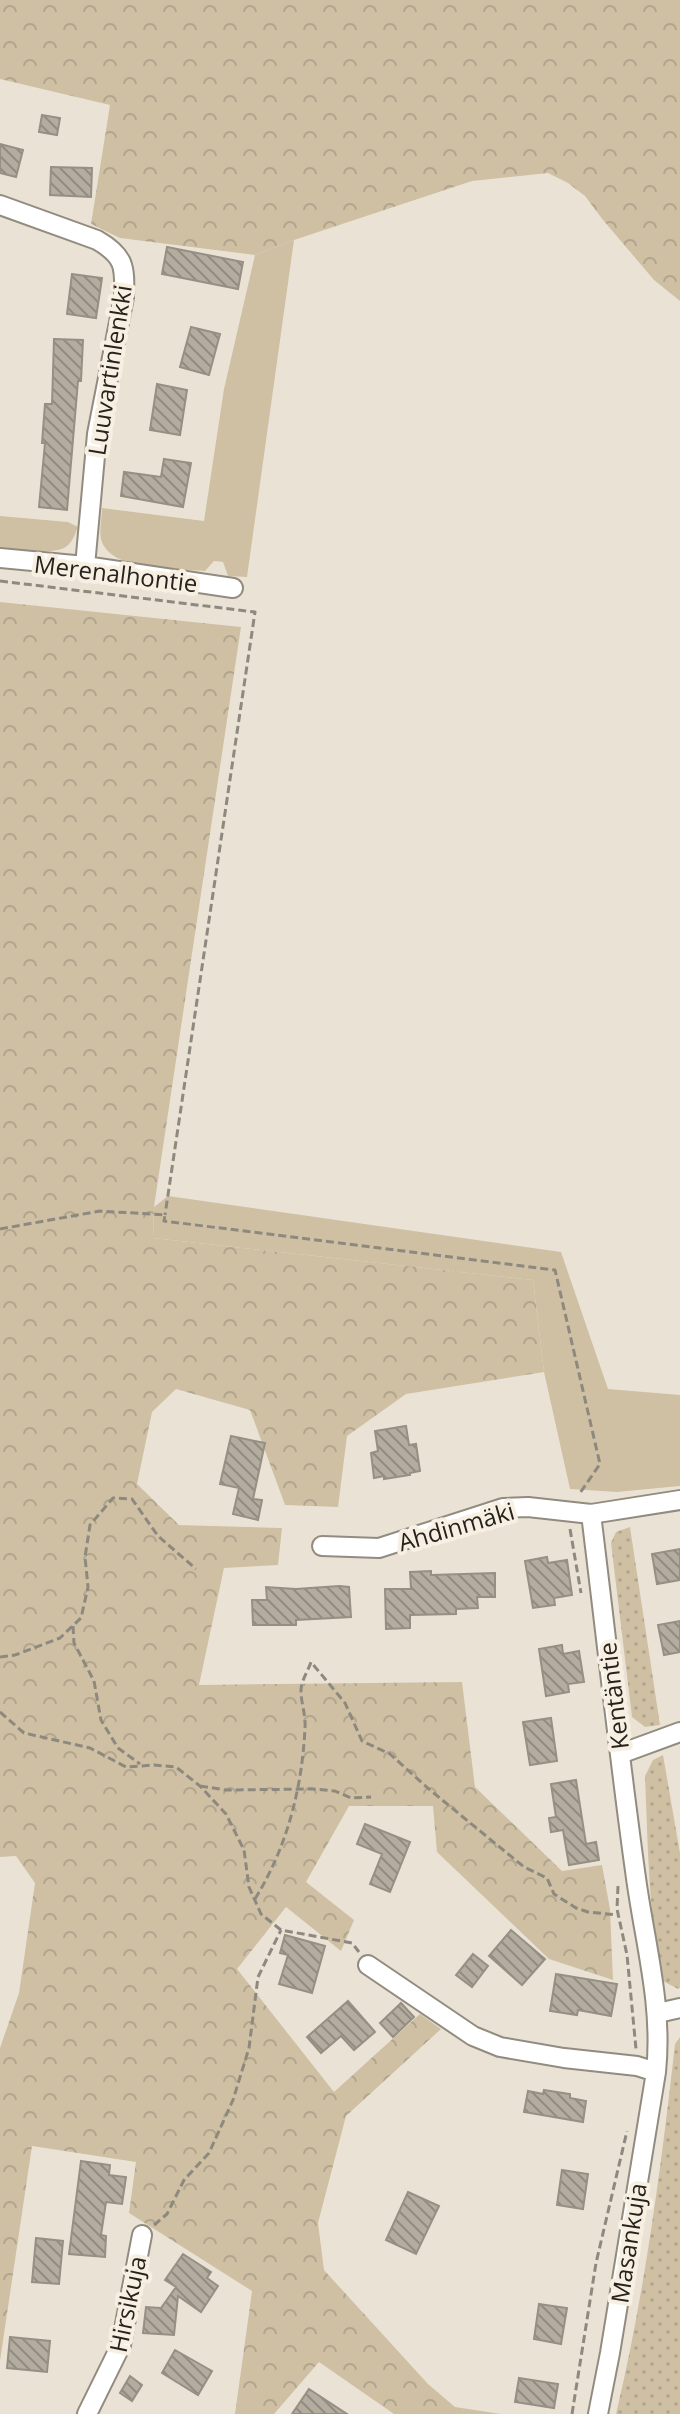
<svg xmlns="http://www.w3.org/2000/svg" width="680" height="2414" font-family="'Open Sans',sans-serif">
<style>
.grass{fill:#cfc0a4}
.forest{fill:url(#forest-crowns)}
.park{fill:url(#park-dots)}
.building{fill:url(#building-back-hatch);stroke:#968f83;stroke-width:2}
.lines{fill:none;stroke-linecap:round;stroke-linejoin:round}
.minor-casing{stroke:#928b7f;stroke-width:22}
.path{stroke:#8e897f;stroke-width:3;stroke-dasharray:8 4;stroke-linecap:butt}
.minor{stroke:#fff;stroke-width:18}
.labels{text-anchor:middle;dominant-baseline:central;stroke-width:8;stroke-linejoin:round;paint-order:stroke}
.street-label{font-size:24px;fill:#26231e;stroke:#f7f0e2}
</style>
<defs>
<pattern id="forest-crowns" width="20" height="18" patternUnits="userSpaceOnUse" patternTransform="scale(2)"><rect width="20" height="18" fill="#cfc0a4"/><path d="M2 6a3 3 0 1 1 6 0M12 15a3 3 0 1 1 6 0" fill="none" stroke="#b2a58d"/></pattern>
<pattern id="park-dots" width="8" height="8" patternUnits="userSpaceOnUse" patternTransform="scale(2)"><rect width="8" height="8" fill="#cfc0a4"/><path d="M2 2h.1M6 6h.1" fill="none" stroke="#b2a58d" stroke-width="1.8" stroke-linecap="round"/></pattern>
<pattern id="building-back-hatch" width="6" height="6" patternUnits="userSpaceOnUse" patternTransform="scale(2)"><rect width="6" height="6" fill="#b3ac9f"/><path d="M-1 5l2 2M0 0l6 6M5-1l2 2" fill="none" stroke="#918c81"/></pattern>
</defs>
<rect width="100%" height="100%" fill="#eae3d5"/>
<path class="grass" d="M294,240l-47,337 -19,-1 -5,-14 -9,-1 -9,10c-26,-2 -96,1 -104,-32 -2,-9 1,-22 1,-31l102,13 20,-132 31,-134z
M0,516l68,6 10,5c-3,7 -6,17 -14,21 -14,7 -48,1 -64,-1z
M168,1196l393,56 47,137 72,6v91l-63,6 -47,-3 -26,-117 -11,-92 -380,-42 1,-31z"/>
<path class="forest" d="M0,0h680v301l-26,-21 -51,-60 -18,-24 -17,-13 -20,-10 -76,8 -178,59 -39,15 -135,-17 -29,-14 19,-119 -110,-26z
M0,602l241,25 -87,580 -1,31 380,42 11,92 -138,22 -59,42 -9,71 -53,-2 -35,-95 -74,-21 -24,23 -15,72 42,41 103,3 -4,37 -54,3 -25,117 263,-3 13,105 87,84 40,-6 8,44 3,71 -64,-21 -112,-107 -4,-46h-84l-43,76 48,38 -13,31 -55,-44 -49,62 97,123 86,-78 21,15 -95,87 -28,107 6,47 104,114 27,23 46,7h-107l-75,-52 -45,52h-39l17,-123 -123,-78 7,-51 -104,-16 -32,215v-313l19,-55 16,-110 -19,-27 -16,1z"/>
<path class="park" d="M630,1527l30,198 -15,2 -13,-10 -21,-174 5,-11z
M663,1755l17,98v135l-2,1 -15,-8c-15,-67 -15,-137 -18,-205l8,-16z
M680,2037v377h-64c29,-122 45,-246 59,-370z"/>
<path class="building" d="M42,115l18,3 -3,17 -18,-3z
M0,144l23,6 -7,27 -16,-4z
M51,167l41,1 -1,29 -41,-2z
M167,247l76,15 -5,27 -76,-15z
M72,274l30,4 -6,40 -29,-4z
M191,327l29,7 -11,41 -29,-8z
M54,339l29,1 -2,41h-3l-11,129 -28,-3 6,-64h-3l3,-39h7z
M157,384l30,6 -7,45 -30,-5z
M164,459l27,4 -8,44 -62,-11 3,-24 37,5z
M406,1426l3,19 7,-1 4,27 -10,2v2l-26,4v-3l-10,2 -3,-25 7,-2 -3,-20z
M231,1436l34,7 -12,56 9,1 -4,20 -25,-6 6,-26 -19,-4z
M680,1549v31l-23,4 -5,-30z
M547,1557l1,6 19,-3 5,35 -18,3 1,7 -22,3 -8,-47z
M431,1571v4l64,-2v24h-18l1,11 -22,1v5l-46,1v13l-24,1 -1,-40h26l-1,-17z
M339,1586l10,1 2,30 -55,3v5h-43l-1,-25h15l-1,-13 30,2z
M680,1621v31l-16,3 -6,-30z
M562,1645l1,9 16,-3 5,31 -16,2 1,8 -23,4 -7,-47z
M551,1718l6,43 -27,4 -7,-43z
M576,1780l10,64 10,-2 3,18 -30,5 -6,-35 -12,2 -2,-14 7,-1 -5,-33z
M365,1824l45,18 -20,50 -20,-8 12,-30 -25,-10z
M511,1930l34,29 -23,26 -33,-29z
M285,1935l40,11 -13,47 -33,-9 9,-29 -8,-2z
M473,1954l15,12 -16,21 -16,-12z
M556,1974l61,10 -6,32 -33,-6 -1,5 -27,-4z
M348,2001l27,31 -21,18 -13,-14 -20,17 -14,-16z
M401,2003l13,14 -21,20 -13,-14z
M544,2090l26,4v4l16,3 -3,21 -59,-10 4,-21 15,3z
M81,2161l29,4 -1,10 17,2 -4,27 -16,-2 -5,33 5,1 -1,21 -36,-3z
M562,2170l26,4 -5,35 -26,-4z
M408,2192l31,14 -23,48 -30,-14z
M36,2238l27,3 -4,43 -27,-2z
M183,2254l28,18 -4,6 11,8 -17,26 -23,-16 -4,39 -31,-2 3,-26 15,1 15,-21 -11,-7z
M539,2304l28,4 -6,36 -27,-5z
M10,2337l40,4 -3,31 -40,-4z
M175,2350l37,21 -14,24 -36,-22z
M130,2376l12,9 -10,16 -12,-8z
M519,2378l39,6 -4,24 -39,-6z
M309,2389l38,25h-55z"/>
<g class="lines">
<defs>
<path id="minor" d="M0,205l97,35c28,16 28,27 27,57l-27,137 -12,132
M0,558l85,8 148,22
M591,1514c15,121 28,243 45,364 9,66 27,127 20,194l-46,281 -12,61
M322,1546l57,2 124,-40 25,-1 63,7 89,-14
M620,1754l60,-22
M368,1965l105,71 27,11 64,11 73,8 19,6
M658,2013l22,-5
M87,2414l34,-69 21,-110"/>
</defs>
<use href="#minor" class="minor-casing"/>
<path class="path" d="M0,581l255,31 -90,603
M0,1229l100,-18 65,4 -1,6 391,49 45,194 -20,29
M570,1529l11,64
M73,1626l1,17 20,38 7,39 17,28 22,16
M0,1657l15,-2 45,-17 21,-20 7,-31 -3,-30 5,-32 23,-27 19,1 26,37 38,33
M0,1712l24,21 66,15 36,19 28,-2 22,2 24,19 26,28 18,36 5,37 12,27 20,16 71,13 7,9
M200,1786l26,4 87,-1 22,2 16,7 20,-1
M618,1886l-1,23 10,46 9,94
M255,1899c32,-52 47,-110 50,-171 1,-13 -4,-25 -4,-37 0,-10 7,-20 10,-29l34,41 17,38 28,13 40,36 94,77 23,11 7,16 22,14 12,4 30,3
M154,2225l13,-11 17,-34 25,-27 24,-53 16,-52 9,-71 23,-47
M572,2414l24,-151 31,-132"/>
<use href="#minor" class="minor"/>
</g>
<g class="labels">
<g class="street-label">
<text transform="translate(109 370) rotate(-81)">Luuvartinlenkki</text>
<text transform="translate(116 573) rotate(7)">Merenalhontie</text>
<text transform="translate(456 1526) rotate(-16)">Ahdinmäki</text>
<text transform="translate(613 1696) rotate(-97)">Kentäntie</text>
<text transform="translate(628 2243) rotate(-81)">Masankuja</text>
<text transform="translate(127 2304) rotate(-78)">Hirsikuja</text>
</g>
</g>
</svg>
